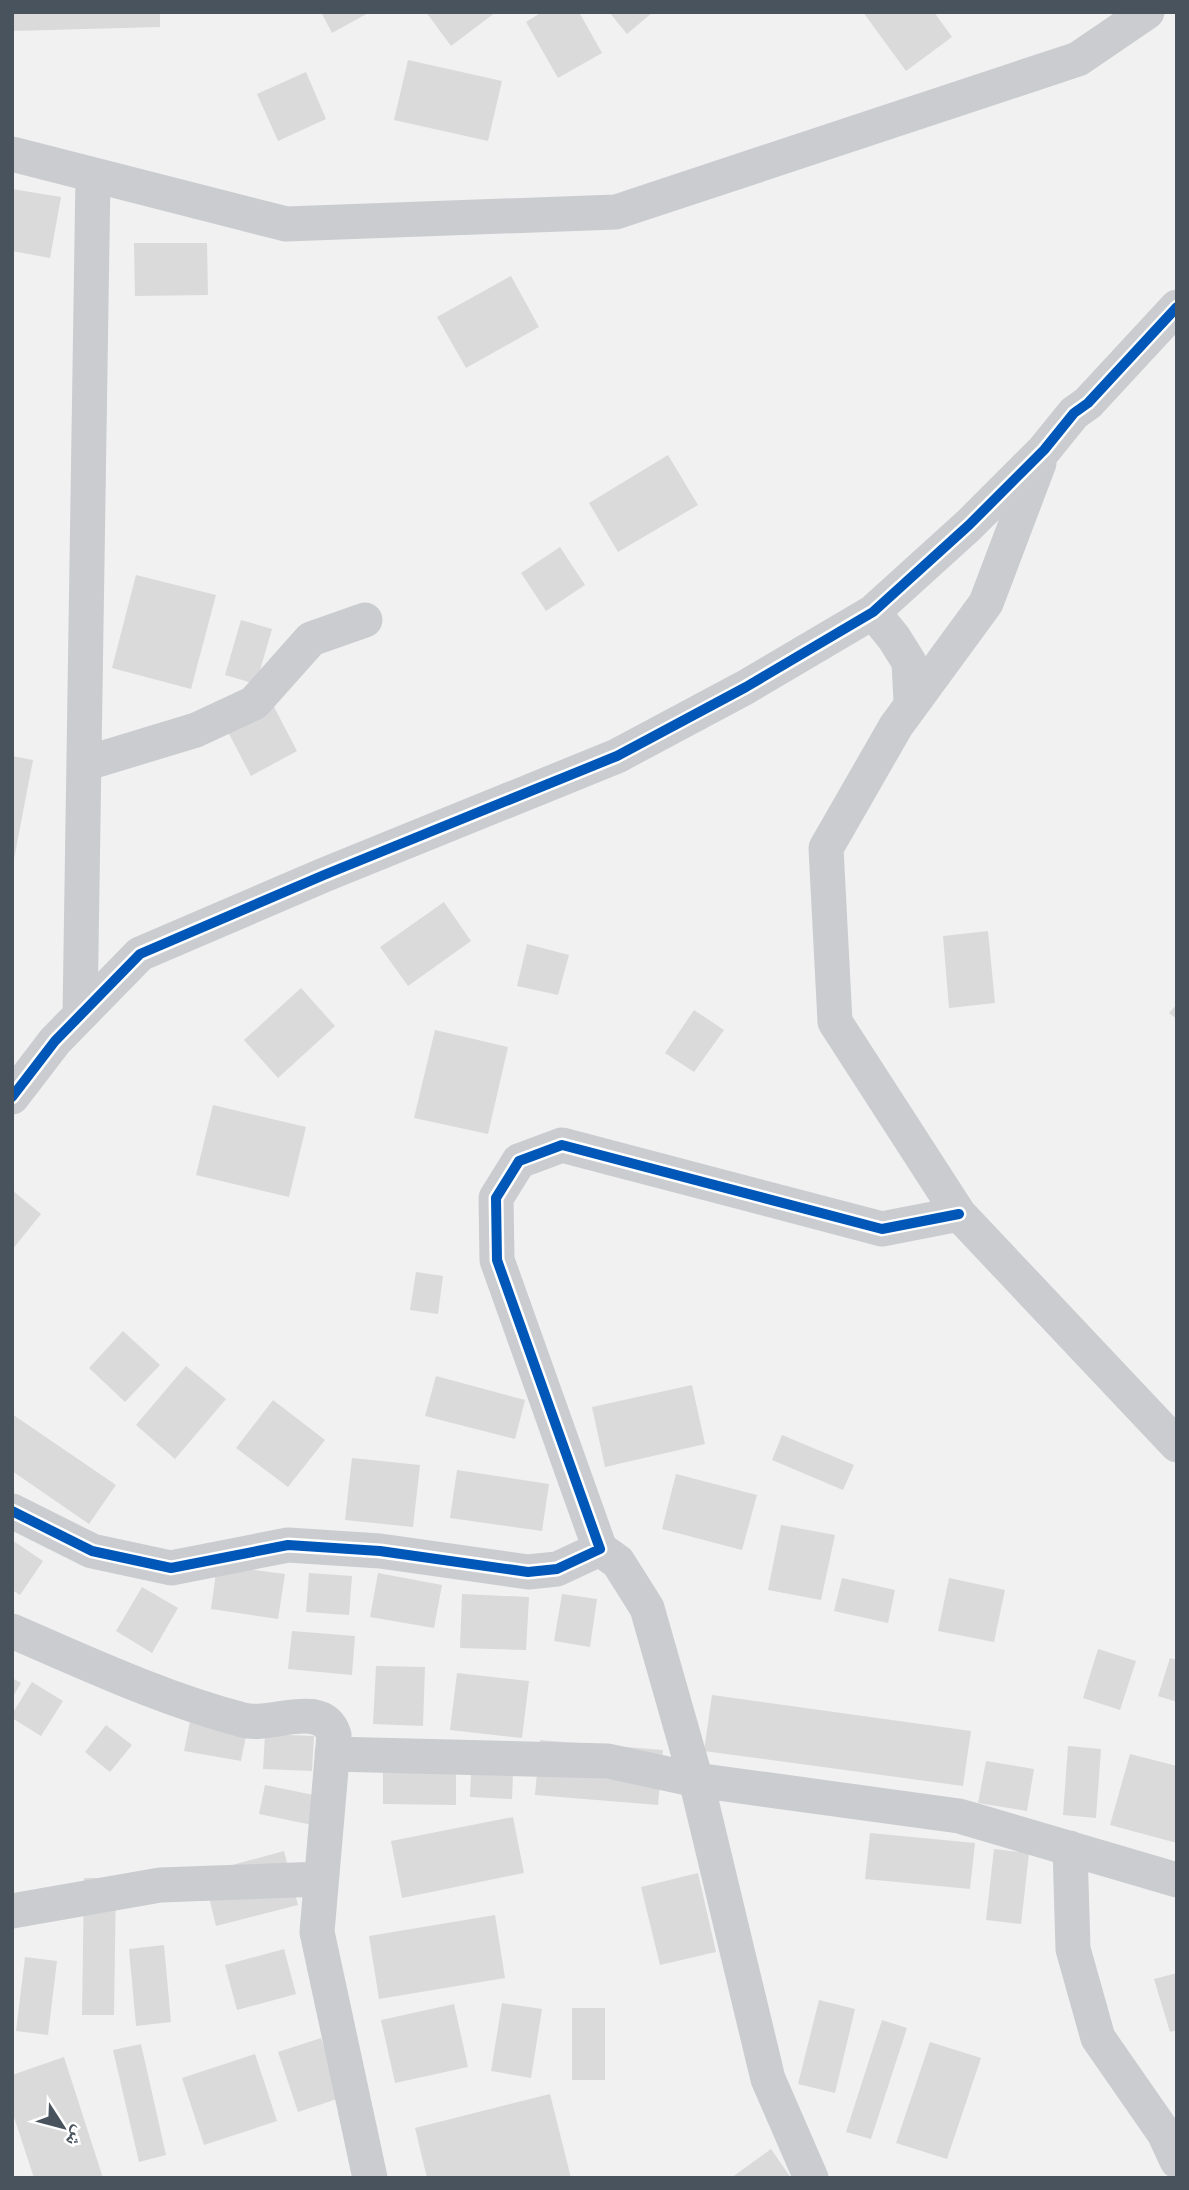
<svg xmlns="http://www.w3.org/2000/svg" width="1189" height="2190" font-family="'Golos Text','Noto Naskh Arabic',sans-serif">
<style>
.building{fill:#dadadb}
.lines{fill:none;stroke-linecap:round;stroke-linejoin:round}
.minor{stroke:#cacccf;stroke-width:35}
.cycleway-casing{stroke:#fff;stroke-width:15}
.cycleway{stroke:#0057b8;stroke-width:10}
</style>
<rect width="100%" height="100%" fill="#f1f1f1"/>
<path class="building" d="M12,12h148v15l-148,4z
M321,12h49l-38,21z
M426,12h70l-45,34z
M542,12h37l23,41 -44,25 -32,-56z
M609,12h44l-26,22z
M863,12h71l18,25 -46,34z
M408,60l94,21 -14,60 -94,-21z
M306,72l20,47 -48,22 -21,-47z
M12,189l49,8 -11,61 -38,-7z
M134,243h73l1,52 -73,1z
M511,276l28,51 -73,41 -29,-51z
M668,455l30,50 -80,47 -29,-49z
M560,547l25,38 -39,26 -25,-38z
M136,575l80,20 -25,94 -79,-21z
M241,620l31,9 -16,55 -31,-9z
M273,705l24,46 -46,25 -24,-46z
M12,756l21,4 -19,99h-2z
M444,902l27,39 -63,45 -28,-39z
M988,931l7,72 -46,5 -6,-72z
M527,944l42,11 -11,40 -41,-9z
M301,988l34,38 -57,52 -34,-38z
M1177,1004v15l-8,-6z
M694,1010l30,20 -30,42 -29,-19z
M435,1030l73,17 -20,87 -74,-16z
M213,1105l93,22 -17,70 -93,-22z
M12,1190l29,24 -29,36z
M416,1272l27,4 -5,38 -28,-4z
M123,1331l37,34 -35,37 -36,-34z
M186,1366l40,33 -51,60 -39,-34z
M436,1376l89,24 -10,39 -90,-23z
M692,1385l13,59 -100,23 -13,-60z
M273,1400l52,40 -37,47 -52,-39z
M12,1414l104,71 -27,39 -77,-53z
M782,1435l72,30 -11,25 -71,-30z
M352,1458l68,7 -7,62 -68,-7z
M457,1470l92,14 -7,47 -92,-13z
M676,1474l81,21 -15,55 -80,-21z
M781,1525l54,10 -14,65 -53,-10z
M12,1540l31,21 -23,34 -8,-5z
M217,1565l68,9 -7,45 -67,-10z
M309,1573l43,3 -3,39 -43,-3z
M378,1573l64,12 -8,43 -64,-11z
M842,1578l53,12 -7,33 -54,-12z
M949,1578l56,12 -11,52 -56,-11z
M142,1587l36,21 -26,45 -36,-22z
M462,1594l67,3 -3,53 -66,-2z
M562,1594l35,5 -7,48 -36,-6z
M292,1631l63,5 -3,39 -64,-6z
M1098,1649l38,12 -16,49 -37,-12z
M1170,1658l7,2v42l-19,-6z
M376,1666l49,1 -2,59 -50,-2z
M457,1673l72,8 -7,57 -72,-8z
M12,1678l9,5 -9,15z
M32,1682l31,19 -22,35 -29,-18v-4z
M712,1695l259,36 -8,55 -259,-35z
M192,1711l57,10 -8,40 -57,-10z
M106,1725l26,20 -22,27 -25,-20z
M265,1734l49,2 -2,35 -49,-2z
M540,1740l123,10 -5,55 -123,-10z
M383,1746h73v59l-73,-1z
M1068,1746l33,3 -5,69 -33,-3z
M472,1748l42,1 -2,50 -42,-2z
M1130,1754l47,12v77l-67,-18z
M986,1761l48,8 -7,42 -49,-8z
M265,1785l58,12 -6,29 -58,-12z
M513,1817l11,56 -122,25 -11,-57z
M870,1833l105,10 -5,46 -105,-10z
M994,1849l35,4 -8,71 -35,-4z
M284,1851l14,54 -82,21 -13,-53z
M698,1873l18,79 -56,13 -19,-78z
M84,1878h32l-2,137h-32z
M495,1915l10,63 -126,21 -10,-63z
M164,1945l7,77 -35,4 -7,-77z
M284,1949l12,45 -59,16 -12,-45z
M25,1957l32,4 -9,74 -32,-4z
M1177,1973v57l-7,2 -16,-53z
M819,2000l36,9 -20,84 -37,-9z
M502,2003l40,6 -11,69 -40,-7z
M454,2004l14,63 -73,16 -14,-63z
M572,2008h33v72h-33z
M882,2020l25,8 -36,111 -25,-7z
M321,2038l19,60 -42,14 -20,-60z
M930,2042l51,16 -34,101 -51,-16z
M141,2044l25,111 -27,7 -26,-112z
M255,2054l22,67 -73,24 -22,-67z
M64,2057l39,121h-69l-22,-67v-36z
M550,2094l21,84h-144l-12,-50z
M771,2149l20,29h-60z"/>
<g class="lines">
<path class="minor" d="M12,154l274,70 330,-12 462,-153 69,-47
M1039,463l-53,140 -90,123 -70,122 9,174 124,192 218,231
M873,612l21,26 15,24 2,40
M84,764l112,-34 58,-27 57,-64 54,-19
M80,1015l13,-840
M12,1097l43,-56 85,-87 184,-79 293,-119 129,-69 127,-75 96,-87 75,-75 30,-37 14,-10 89,-96
M12,1511l80,40 79,17 117,-23 92,6 148,21 29,-3 43,-20 -103,-289 -1,-62 23,-37 43,-16 320,84 77,-15
M600,1549l18,13 29,46 49,172 72,299 43,99
M12,1631c76,33 151,68 231,89 28,8 79,-22 91,15l-17,197 53,246
M332,1754l276,7 88,19 263,36 218,64
M1070,1848l3,101 25,89 66,95 13,28
M12,1911l148,-26 161,-6"/>
<defs>
<path id="cycleway" d="M12,1097l43,-56 85,-87 184,-79 293,-119 129,-69 127,-75 96,-87 75,-75 30,-37 14,-10 89,-96
M12,1511l80,40 79,17 117,-23 92,6 148,21 29,-3 43,-20 -103,-289 -1,-62 23,-37 43,-16 320,84 77,-15"/>
</defs>
<use href="#cycleway" class="cycleway-casing"/>
<use href="#cycleway" class="cycleway"/>
</g>
<rect width="1189" height="2190" fill="none" stroke="#48535d" stroke-width="28"/>
<g transform="translate(63 2127) rotate(126)" stroke="#ffffff" stroke-width="5" paint-order="stroke">
<path d="M0-5L12 26L0 18L-12 26Z" fill="#48535d"/>
<text y="-10" font-size="19" font-weight="bold" text-anchor="middle" fill="#48535d">ش</text>
</g>
</svg>
